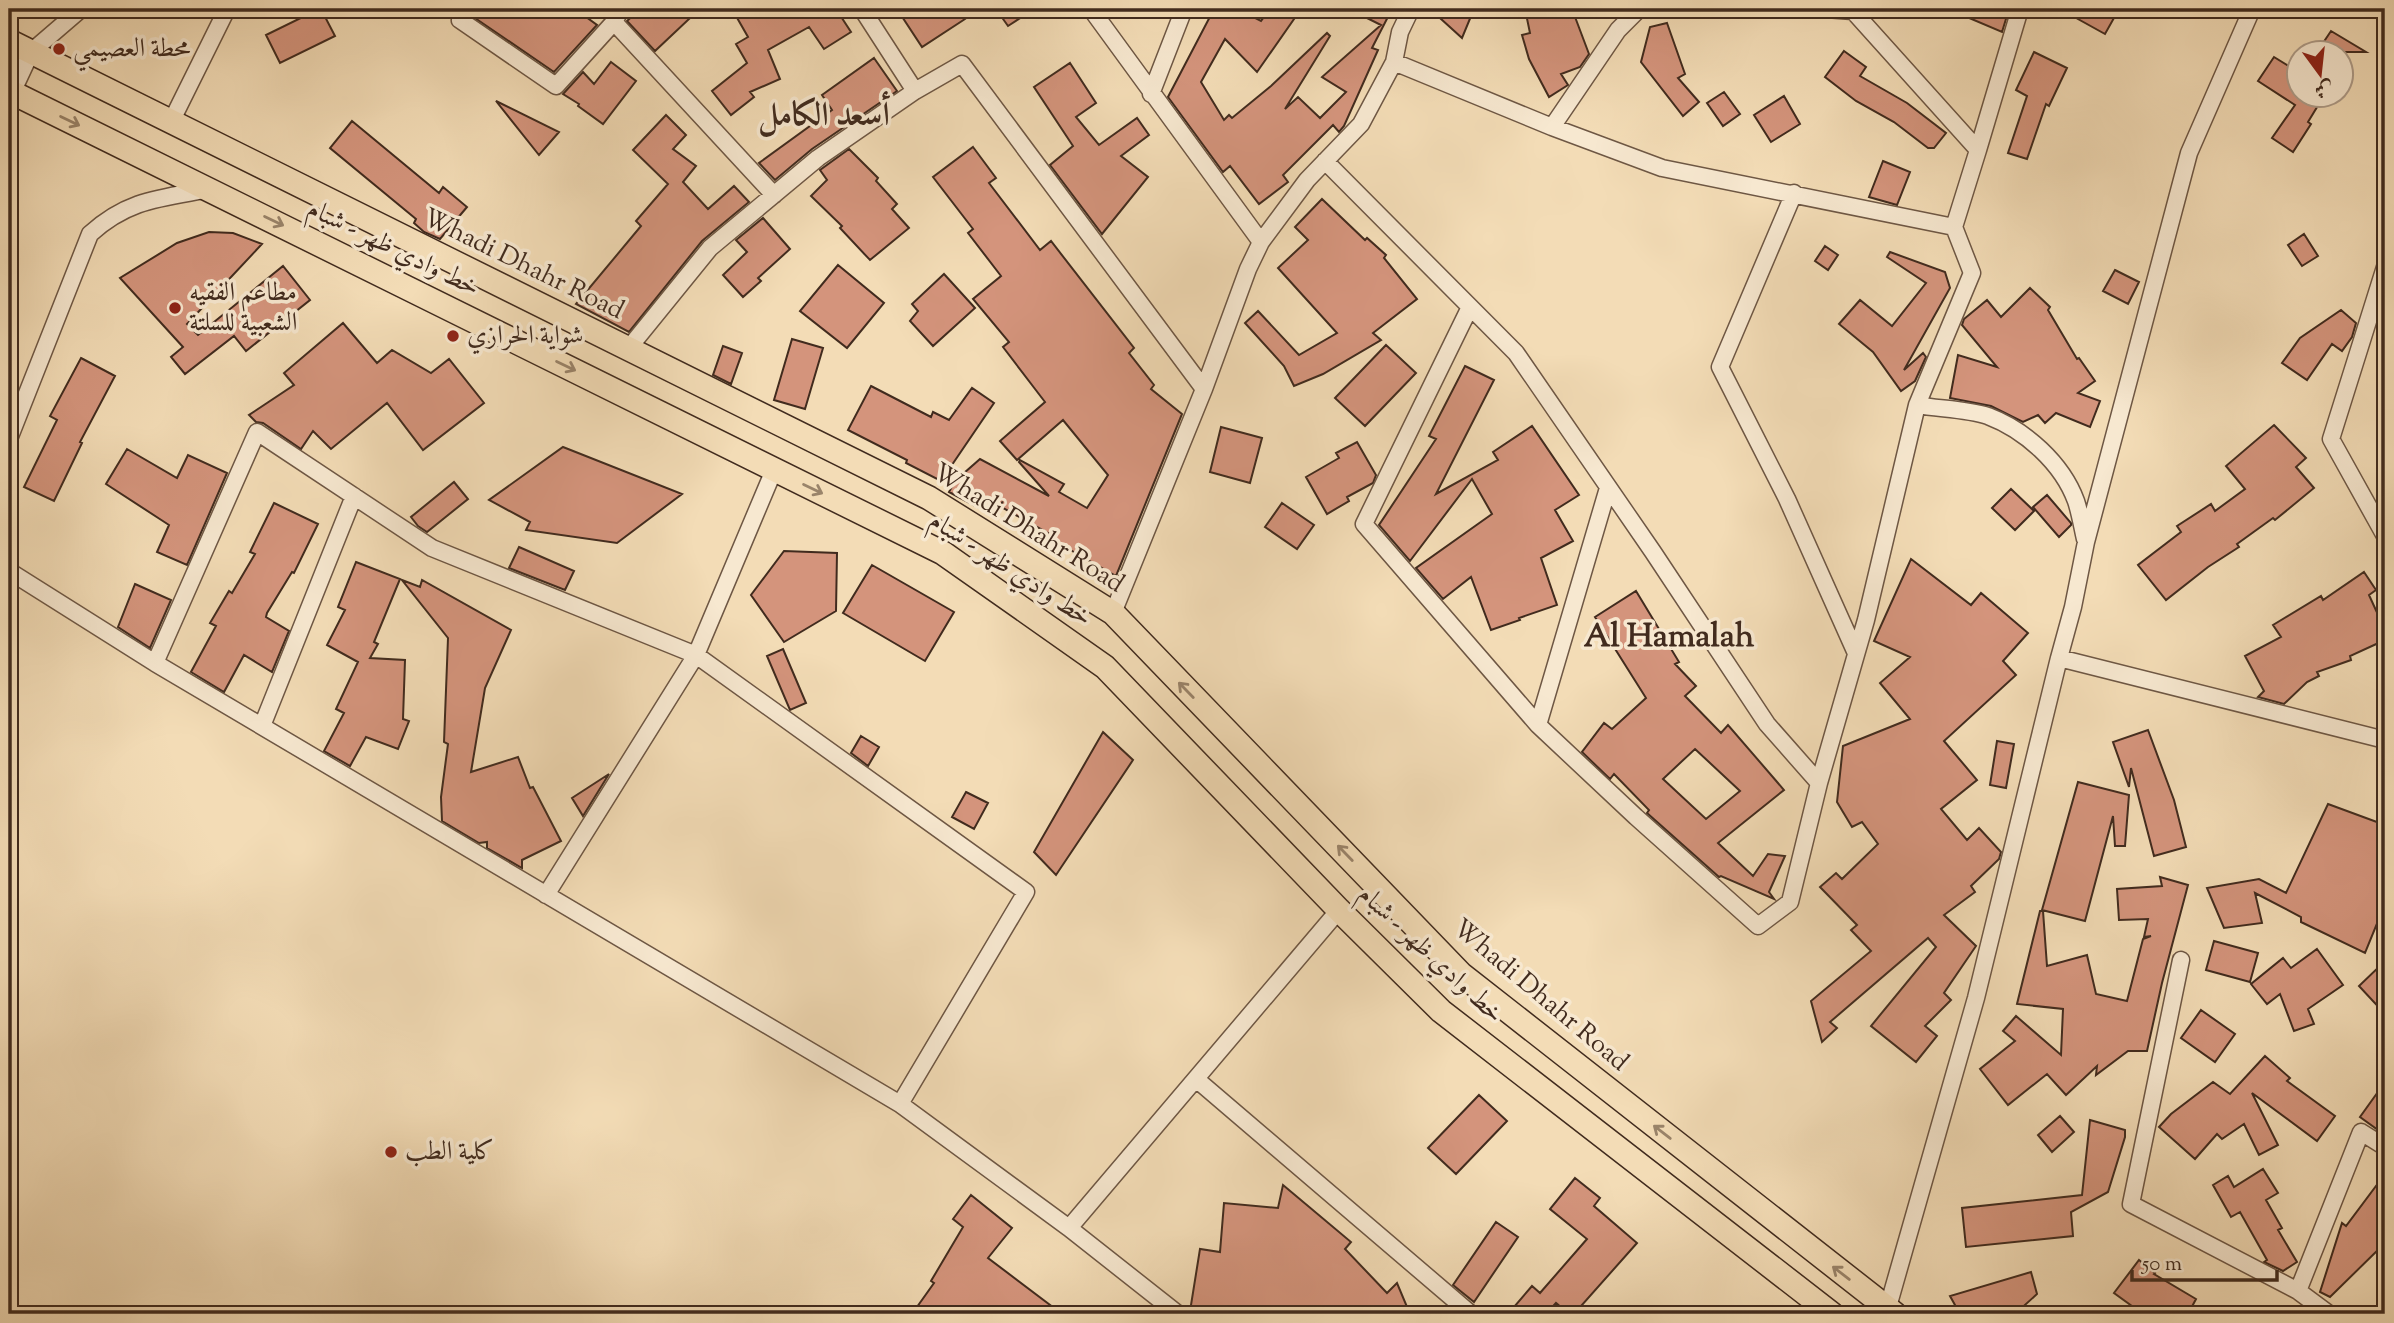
<svg xmlns="http://www.w3.org/2000/svg" width="2394" height="1323" font-family="'Sorts Mill Goudy',Amiri,serif">
<style>
.building{fill:#d4947c;stroke:#412b1e;stroke-width:2;fill-rule:evenodd}
.lines{fill:none;stroke-linecap:round;stroke-linejoin:round}
.minor-casing{stroke:#6e5744;stroke-width:19}
.primary-casing{stroke:#412b1e;stroke-width:26}
.minor{stroke:#f7e8d0;stroke-width:16}
.primary{stroke:#f3dcb6;stroke-width:23}
.oneway{stroke:#9a846a}
.poi-dot{fill:#8f2418;stroke:#f7e8d0;stroke-width:2.5}
.labels{text-anchor:middle;dominant-baseline:central;stroke-width:7;stroke-linejoin:round;paint-order:stroke}
.poi-label{font-size:26px;fill:#412b1e;stroke:#f7e8d0;text-anchor:start}
.street-label{font-size:26px;fill:#412b1e;stroke:#f7e8d0}
.district-label{font-size:33px;font-weight:bold;fill:#412b1e;stroke:#f7e8d0}
</style>
<rect width="100%" height="100%" fill="#f3dcb6"/>
<filter id="stains"><feTurbulence type="fractalNoise" baseFrequency=".00286" numOctaves="4"/><feColorMatrix values="0 0 0 0 .2 0 0 0 0 .09 0 0 0 0 .02 0 0 0 .5 -.17"/></filter>
<radialGradient id="worn" r=".72"><stop offset=".6" stop-color="#630" stop-opacity="0"/><stop offset="1" stop-color="#630" stop-opacity=".3"/></radialGradient>
<path class="building" d="M319,9h2l14,27 -55,27 -14,-28z
M473,9h102l22,16 -43,47 -82,-56z
M640,9h39l10,10 -34,32 -28,-30z
M732,9h104l15,23 -27,17 -15,-22 -41,23 12,29 -30,13 4,5 -23,18 -19,-24 35,-28 -11,-19 12,-7z
M897,9h62l6,10 -43,28z
M996,9h38l-26,17z
M1214,9h24l23,12 9,-12h31l-44,63 -32,-33 -24,43 23,38 5,-5 3,3 39,-32 56,-53 3,3 -45,73 13,-12 22,21 26,-26 -24,-15 59,-52 -32,-16h43l-20,39 6,2 -34,76 -5,6 -6,-7 -50,50 5,7 -29,22 -29,-38 -7,6 -55,-75z
M1430,9h44l-12,29z
M1525,9h47l17,45 -9,13 -19,7 7,11 -19,12 -20,-38 -7,-24 8,-2z
M1948,9h61l-7,23z
M2060,9h59l-14,25z
M1667,23l18,51 -7,4 21,24 -16,14 -42,-54 9,-35z
M2331,31l35,21h-49z
M1844,51l22,16 -6,9 47,27 39,30 -12,15h-6l-34,-26 -38,-21 -31,-24z
M2034,52l33,16 -18,38 -3,-2 -19,55 -19,-6 19,-57 -11,-6z
M2274,57l26,16v21h25l-17,28 3,2 -18,28 -21,-14 23,-33 -37,-24z
M874,58l23,33 -85,58 -37,31 -16,-17 73,-53 -10,-15z
M611,62l25,19 -33,43 -25,-18 1,-2 -16,-10 20,-22 11,12z
M1070,63l26,40 -20,14 23,28 38,-27 12,17 -28,21 27,21 -46,57 -52,-69 23,-19 -39,-59z
M1724,92l16,22 -17,12 -16,-23z
M1784,96l16,28 -29,18 -17,-27z
M496,101l63,31 -20,23z
M666,115l20,20 -13,14 23,17 -13,16 25,27 26,-23 15,16 -47,39 -73,91 -53,-28 65,-78 -5,-5 32,-37 -35,-34z
M352,121l87,72 4,-6 24,20 -27,32 -16,-7 -10,-9 2,-4 -86,-71z
M973,147l23,31 -7,5 51,67 11,-9 83,107 -5,5 25,32 -3,4 31,25 -66,162 -70,-40 2,-3 -61,-34 -6,10 -32,-17 6,-11 25,-22 69,37 -30,-34 1,-2 44,24 -5,8 28,16 21,-33 -45,-55 -46,40 -17,-19 45,-39 -42,-55 6,-5 -36,-43 28,-23 -33,-43 5,-4 -40,-52z
M849,149l29,29 -2,3 21,23 -5,5 17,19 -39,32 -30,-32 2,-2 -31,-30 16,-16 -7,-10z
M1883,161l27,11 -13,33 -28,-8z
M1322,199l43,41 2,-2 19,17 -2,3 33,41 -44,34 8,7 -58,34 -29,12 -10,-20 -39,-43 13,-12 41,44 38,-22 -59,-65 30,-28 -13,-13z
M763,218l27,31 -32,29 3,3 -18,16 -20,-22 24,-23 -11,-12z
M209,232l24,1 29,11 -75,80 11,11 85,-69 27,34 -64,51 -12,-15 -49,38 -14,-17 12,-10 -63,-69 57,-35z
M2304,234l14,22 -16,10 -14,-21z
M1825,246l13,9 -10,15 -13,-9z
M1890,252l55,20 5,16 -46,82 19,-17 3,4 -11,24 -14,10 -28,-39 -34,-28 21,-24 32,26 34,-43 -39,-26z
M838,265l46,38 -37,45 -47,-37z
M2115,270l24,12 -11,22 -25,-13z
M944,274l31,34 -42,38 -23,-25 8,-10 -6,-7z
M2030,288l20,19 -2,3 29,49 2,-1 16,23 -17,12 22,8 -10,26 -34,-14 -11,10 -7,-8 -15,7 -32,-16 -41,-8 8,-43 39,12 -35,-42 2,-6 23,-19 14,17z
M2341,310l15,13 -4,14 -10,14 -10,-7 -25,36 -25,-17 18,-25z
M343,323l34,40 15,-13 39,23 18,-14 35,44 -61,47 -36,-47 -56,46 -18,-18 -12,18 -38,-26 -7,-1 -7,-7 45,-30 -10,-12z
M792,339l31,9 -18,61 -31,-9z
M1386,345l30,28 -51,53 -30,-28z
M723,346l19,7 -11,31 -18,-9z
M81,358l34,18 -35,66 2,1 -28,58 -30,-14 33,-67 -7,-4z
M1465,366l29,14 -58,114 62,-34 -5,-8 39,-26 47,69 -24,15 18,31 -32,17 16,47 -38,13 1,2 -29,10 -20,-53 -28,22 -27,-31 76,-54 -20,-35 -62,82 -31,-36 57,-86 -7,-3z
M871,386l60,31 2,-5 16,8 23,-32 22,15 -53,78 -35,-18 1,-3 -59,-30z
M2274,425l32,33 -10,9 18,21 -39,32 -2,-2 -36,26 2,3 -31,20 -42,33 -28,-35 43,-33 -4,-6 34,-22 4,7 30,-22 -19,-23z
M1221,427l41,11 -12,45 -40,-11z
M1357,442l19,33 -3,8 -26,14 2,4 -22,13 -21,-37 33,-19 -3,-5z
M563,447l119,47 -65,49 -91,-13 4,-8 -41,-22z
M127,449l50,29 11,-23 39,18 -40,92 -30,-13 12,-27 -63,-41z
M454,482l14,17 -41,33 -9,-6 -7,-9z
M2011,489l23,22 -19,19 -23,-22z
M2047,495l24,28v2l-12,12 -26,-30z
M274,503l44,21 -24,49 -2,-1 -25,41 -1,4 23,14 -17,41 -28,-17 -20,37 -33,-20 25,-46 -6,-3 19,-32 3,2 23,-39 -5,-2z
M1282,503l32,22 -17,24 -32,-22z
M519,547l55,24 -9,19 -56,-22z
M784,551l53,2 -1,58 -52,31 -33,-47z
M1911,559l60,46 10,-12 47,40 -25,28 13,14 -72,66 33,39 -36,29 26,31 12,-12 22,24 -2,7 -28,27 4,6 -31,23 32,31 -32,47 7,7 -26,26 12,10 -21,26 -45,-36 65,-79 -8,-9 -98,84 7,6 -15,14 -11,-41 60,-50 -20,-21 6,-5 -37,-38 16,-14 6,6 36,-35 -16,-22 -10,5 -15,-25 6,-56 67,-27 -30,-36 30,-26 -36,-16z
M356,562l44,17 -26,63 4,2 -8,14 35,2 -2,59 6,2 -11,28 -32,-12 -16,29 -26,-15 20,-38 -8,-4 22,-47 -31,-17 18,-35 -7,-3z
M872,565l82,47 -29,49 -82,-48z
M2364,572l12,18 -7,5 16,35v10l-35,16 1,4 -34,12 2,4 -12,6 -23,22 -26,-7 6,-6 -19,-35 36,-19 -8,-12 48,-29 2,4z
M402,580l18,7 2,-7 89,50 -26,58 -14,84 47,-15 12,31 3,-1 28,54 -39,19v8l-35,-20v-6l-8,1 -37,-22 -1,-24 7,-53 -4,-2 4,-104z
M135,584l36,16 -21,48 -32,-21z
M1636,591l43,71 -4,2 21,22 -11,10 36,37 7,-8 56,65 -66,53 35,33 15,-22 17,2 -16,36 5,7 -53,-23 -2,1 -72,-64 2,-3 -35,-36 -4,5 -28,-27 22,-29 8,6 34,-31 -51,-81zM1695,749l45,42 -34,28 -43,-40z
M783,649l23,54 -16,7 -23,-54z
M2148,730l26,70 12,47 -32,9 -23,-88 -2,19 -16,-45z
M1103,732l30,28 -77,115 -22,-23z
M861,736l18,11 -11,19 -17,-13z
M1997,741l17,3 -8,44 -16,-3z
M609,774l-26,42 -11,-18z
M2078,782l51,13 -4,51h-10l-2,-30 -28,105 -43,-11z
M966,792l22,11 -14,26 -22,-12z
M2328,804l57,21v79l-20,49 -64,-31v-5l-46,-24 7,30 -38,5 -17,-40 52,-9 27,14z
M2160,877l28,8 -26,98 -15,68h-19l-32,24 1,-9 -31,29 -19,-21 -39,31 -28,-36 35,-28 -12,-10 13,-15 45,39 2,-46 -46,-5 23,-93h3l4,55 40,-11 9,39 31,7 16,-62 8,-3 -7,1 4,-18 -29,1 -2,-31 45,-3z
M2214,941l44,12 -8,29 -44,-12z
M2317,949l26,36 -35,24 6,15 -20,7 -14,-37 -13,10 -16,-20 32,-26 8,10z
M2385,961v53l-26,-28z
M2201,1010l34,24 -20,28 -34,-24z
M2265,1056l25,22 -3,3 48,35 -18,25 -65,-48 26,52 -19,10 -15,-31 -22,15 -5,-5 -22,25 -36,-32 12,-13 42,-32 17,12z
M2385,1082v53l-25,-18z
M1479,1095l28,26 -51,53 -28,-26z
M2060,1116l14,16 -22,20 -14,-17z
M2090,1120l35,10v7l-17,55 -37,20 2,24 -107,11 -4,-39 120,-13z
M2263,1169l15,24 -12,7 16,28 -4,2 19,32 -14,9 -19,-9 3,-2 -27,-48 -9,5 -18,-32 15,-9 6,11z
M2385,1174v69l-55,54 -10,-5 22,-69 4,3z
M1575,1178l25,20 -6,8 43,37 -63,71h-5l-13,-11 -10,11h-38l24,-28 8,7 47,-54 -37,-30z
M1283,1185l68,57 -6,7 42,44 10,-10 13,31h-205l-14,-9 9,-56 20,3 4,-49 54,5z
M971,1195l41,33 -24,30 74,56h-150l22,-31 -3,-2 32,-54 -10,-8z
M1496,1222l22,15 -44,65 -21,-17z
M2139,1260l16,13 -1,1 42,25 -8,15h-45l-29,-21z
M2031,1272l6,22 -22,20h-55l-10,-18z"/>
<g class="lines">
<defs>
<path id="minor" d="M463,9l-3,11 96,66 58,-64 7,-13
M862,9l53,82
M1091,9l170,233
M1826,9l27,2 2,-2
M1853,11l125,139 -24,77
M614,22l160,173
M1394,62l158,65 110,41 292,59 18,46 -55,132 -51,215 -47,163
M12,93l19,-41 50,-43
M1151,94l33,-85
M171,122l56,-113
M1552,127l66,-97 21,-21
M1978,150l42,-141
M1325,161l191,192 137,199 114,172 52,59 -29,119 -32,24 -122,-109 -98,-92 -174,-201 106,-217
M1794,193l-74,174 67,132 68,152
M2385,267l-54,172 54,97
M628,349l82,-101 108,-90 97,-67 47,-27 242,325
M1917,405c22,4 50,4 71,11 37,14 74,47 88,85 4,12 6,25 9,38
M9,439l81,-205c38,-35 72,-36 120,-45
M9,571l146,92 745,441 169,124 109,86
M1113,613l91,-224 44,-120 13,-27 46,-62 54,-56 33,-62 6,-30 11,-23
M2059,658l326,82
M155,663l102,-231 175,116 264,107 330,237 -126,212
M1538,725l70,-237
M262,726l92,-230
M546,895l150,-240 78,-185
M2181,960l-50,244 167,87
M1196,1079l275,235
M1069,1228l270,-318
M1886,1314l90,-316 83,-340 14,-51 13,-65 103,-389 63,-144
M2329,1314l-31,-23 63,-159 24,15"/>
<path id="primary" d="M9,41l920,457 184,115 348,361 434,340
M9,91l934,462 162,114 234,243 102,101 391,303"/>
</defs>
<use href="#minor" class="minor-casing"/>
<use href="#primary" class="primary-casing"/>
<use href="#minor" class="minor"/>
<use href="#primary" class="primary"/>
</g>
<defs><path id="oneway-shaft" d="M-6 0H5M1.5-3L5.5 0L1.5 3" fill="none" stroke-width="1.6" stroke-linecap="round" stroke-linejoin="round" transform="scale(1.75)"/></defs>
<g class="oneway">
<use href="#oneway-shaft" transform="translate(70 121) rotate(26)"/>
<use href="#oneway-shaft" transform="translate(274 221) rotate(26)"/>
<use href="#oneway-shaft" transform="translate(566 366) rotate(26)"/>
<use href="#oneway-shaft" transform="translate(813 489) rotate(26)"/>
<use href="#oneway-shaft" transform="translate(1186 690) rotate(-134)"/>
<use href="#oneway-shaft" transform="translate(1345 853) rotate(-134)"/>
<use href="#oneway-shaft" transform="translate(1662 1132) rotate(-142)"/>
<use href="#oneway-shaft" transform="translate(1841 1273) rotate(-142)"/>
</g>
<g class="poi-dot">
<circle cx="59" cy="49" r="7"/>
<circle cx="175" cy="308" r="7"/>
<circle cx="453" cy="336" r="7"/>
<circle cx="391" cy="1152" r="7"/>
</g>
<g class="labels">
<g class="poi-label">
<text x="73" y="49">محطة العصيمي</text>
<text x="189" y="293">مطاعم الفقيه<tspan x="189" dy="30">الشعبية للسلتة</tspan></text>
<text x="467" y="336">شواية الحرازي</text>
<text x="405" y="1152">كلية الطب</text>
</g>
<g class="street-label">
<text transform="translate(393 249) rotate(26)">خط وادي ظهر - شبام</text>
<text transform="translate(523 265) rotate(26)">Whadi Dhahr Road</text>
<text transform="translate(1028 529) rotate(32)">Whadi Dhahr Road</text>
<text transform="translate(1010 570) rotate(33)">خط وادي ظهر - شبام</text>
<text transform="translate(1430 955) rotate(43)">خط وادي ظهر - شبام</text>
<text transform="translate(1540 996) rotate(40)">Whadi Dhahr Road</text>
</g>
<g class="district-label">
<text x="824" y="117">أسعد الكامل</text>
<text x="1669" y="638">Al Hamalah</text>
</g>
</g>
<rect width="2394" height="1323" fill="none" stroke="#f3dcb6" stroke-width="35"/>
<rect x="10" y="10" width="2373" height="1302" fill="none" stroke="#412b1e" stroke-width="3.5"/>
<rect x="18" y="18" width="2359" height="1288" fill="none" stroke="#412b1e" stroke-width="2"/>
<g transform="translate(2320 74) rotate(165)"><circle r="33" fill="#f7e8d0" stroke="#ae9c89" stroke-width="2"/>
<path d="M0-5L12 26L0 18L-12 26Z" fill="#8f2418"/>
<text y="-10" font-size="19" font-weight="bold" text-anchor="middle" fill="#412b1e">ش</text>
</g>
<path d="M2132 1270v10h145v-10" fill="none" stroke="#412b1e" stroke-width="3.5"/>
<text x="2142" y="1270" font-size="21" fill="#412b1e" stroke="#f7e8d0" stroke-width="5" paint-order="stroke">50 m</text>
<rect width="100%" height="100%" filter="url(#stains)"/>
<rect width="100%" height="100%" fill="url(#worn)"/>
</svg>
